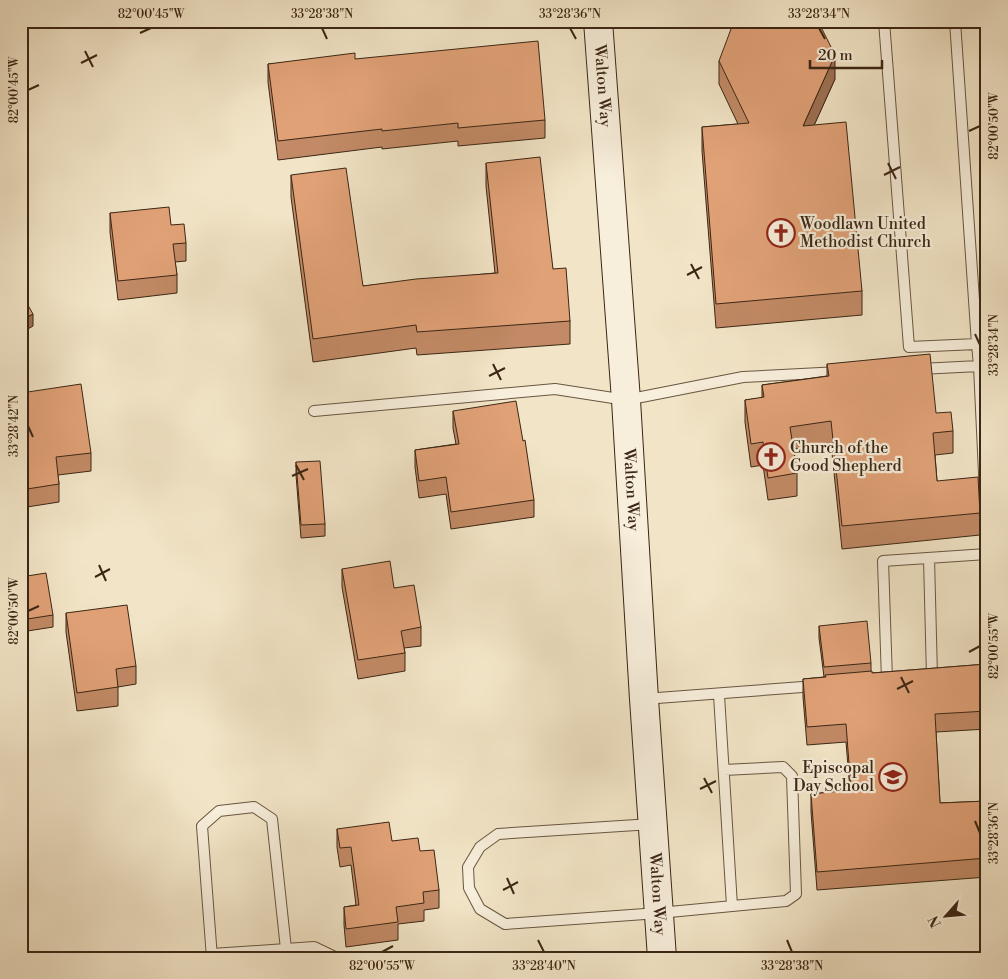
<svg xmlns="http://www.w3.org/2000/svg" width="1008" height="979" font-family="'Libre Bodoni',serif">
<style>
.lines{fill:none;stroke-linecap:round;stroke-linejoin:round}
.lane-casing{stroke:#695641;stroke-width:12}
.secondary-casing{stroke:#3b2614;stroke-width:30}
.lane{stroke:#f7eedb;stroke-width:10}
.secondary{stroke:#f7eedb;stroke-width:28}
.wall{fill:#c28a66;stroke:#3b2614}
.shaded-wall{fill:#9e7153;stroke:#3b2614}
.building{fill:#e1a177;stroke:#3b2614}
.ticks{fill:none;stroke:#3b2614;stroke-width:2}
.labels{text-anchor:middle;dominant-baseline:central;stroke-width:4.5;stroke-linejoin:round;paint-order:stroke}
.street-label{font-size:16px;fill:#3b2614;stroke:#f7eedb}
.poi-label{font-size:16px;fill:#3b2614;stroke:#f7eedb;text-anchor:start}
.neatline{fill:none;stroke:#3b2614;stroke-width:2}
.ticks-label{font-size:12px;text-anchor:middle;fill:#3b2614}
</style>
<rect width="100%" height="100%" fill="#f2e5c7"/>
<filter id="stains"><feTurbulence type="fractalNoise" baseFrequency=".004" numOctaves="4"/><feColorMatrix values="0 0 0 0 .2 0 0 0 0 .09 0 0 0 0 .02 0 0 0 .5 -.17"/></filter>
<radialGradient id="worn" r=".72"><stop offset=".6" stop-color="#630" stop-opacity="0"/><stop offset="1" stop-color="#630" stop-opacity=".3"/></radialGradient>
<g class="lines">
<defs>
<path id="lane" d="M884,21l25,326 68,-3 -22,-323
M977,344l2,22
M920,369l59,-3 8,172
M314,411l241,-22 71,11 117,-23 97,-5
M929,558l3,119
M887,680l-4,-119 104,-7
M719,695l13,211
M644,699l172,-13
M652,824l-154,10 -18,13 -12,20 1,21 11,21 25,15 154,-11 127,-12 10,-7 -4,-118 -9,-9 -59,3
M212,954l74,-5
M212,958l-10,-132 17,-15 35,-4 18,12 14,130 28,-2 23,11"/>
<g id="secondary">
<path id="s1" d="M598,21l28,379 18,299 18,259"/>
</g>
</defs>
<use href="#lane" class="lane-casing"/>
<use href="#secondary" class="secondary-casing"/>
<use href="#lane" class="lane"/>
<use href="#secondary" class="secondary"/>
</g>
<path class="wall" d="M355,59l190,61v18l-87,8v-5l-76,8v-2l-104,13 -10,-78v-18z
M719,61l116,18 -21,46 48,166v24l-146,13 -14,-177v-24l36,-3 -19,-40z
M486,163l67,106 17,52v23l-153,11 -1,-7 -103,14 -22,-165v-22l72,111 132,-13 -9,-87z
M110,213l61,12 15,18v18l-11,1 2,13v18l-59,7 -8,-68z
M827,364l109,49 17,18v22l-18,2 2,26 43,32v22l-138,14 -11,-105 -37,5 3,24v23l-29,4 -5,-35 -12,2 -6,-45v-22l17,-2v-13l65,-9z
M21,393l70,60v18l-33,4 1,9v18l-32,5 -6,-37z
M453,411l81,89v17l-83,12 -5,-35 -27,4 -4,-31v-17l41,-6 -3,-16z
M296,462l29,62v12l-24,2 -5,-63z
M342,569l52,19 27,39v19l-17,2 1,5v18l-47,8 -16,-92z
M21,577l32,38v12l-32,5z
M66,613l70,53v18l-18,3v19l-41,5 -11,-79z
M819,626l52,37v8l1,2 115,-9v65l-51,3 4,71 47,-2v76l-170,13 -6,-78v-18l39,-4 -4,-48 -39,3 -4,-48v-18l21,-2 -5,-39z
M337,829l55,12 28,10 19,39v18l-15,2v11l-26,3v16l-52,7 -2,-22v-18l12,-2 -5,-40 -11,2 -3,-20z"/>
<path class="shaded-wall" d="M835,55v24l-32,71v-24z
M33,314v12l-12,7v-13z"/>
<path class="building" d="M734,21h84l17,34 -32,71 43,-4 16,169 -146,13 -14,-177 47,-4 -30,-62z
M538,41l7,79 -87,8v-5l-76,8v-2l-104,12 -10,-77 87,-11v6z
M540,157l13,112 13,-1 4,53 -153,11 -1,-7 -103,14 -22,-164 55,-7 17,118 53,-7 82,-6 -12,-110z
M169,207l2,18 13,-1 2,19 -13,1 4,31 -59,6 -8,-68z
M21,293l12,21 -12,6z
M930,354l6,59 15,-1 2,19 -20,2 4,48 41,-4 2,36 -138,13 -11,-105 -41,6 7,46 -29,5 -5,-36 -12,2 -6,-44 19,-3 -2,-12 67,-9 -2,-12z
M81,384l10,69 -35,4 3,27 -32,5 -6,-37v-59z
M516,401l7,40 2,-1 9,60 -83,12 -5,-35 -27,4 -4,-31 44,-6 -6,-33z
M320,461l5,63 -24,1 -5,-63z
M390,561l4,27 20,-3 7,42 -20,4 4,22 -47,7 -16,-91z
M46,573l7,42 -32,5v-43z
M127,605l9,61 -20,3 2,18 -41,6 -11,-80z
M867,621l4,42 -47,4 -5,-41z
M987,664v47l-52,3 5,89 47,-2v57l-170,14 -6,-78 40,-4 -5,-66 -39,3 -4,-48 23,-2 -1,-2 47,-4v2z
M389,822l3,19 26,-3 2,13 14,-1 5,40 -16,2 1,11 -28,4 2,15 -52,7 -2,-22 15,-2 -8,-58 -11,1 -3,-19z"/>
<path class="ticks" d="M322,28l5,11M570,28l6,11M819,28l6,11M140,33l11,-5M85,51l8,16M81,63l16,-8M28,90l11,-5M969,131l11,-5M888,163l8,16M884,175l16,-8M691,264l8,15M687,275l15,-8M975,334l5,11M493,364l8,16M489,376l16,-8M28,426l5,11M296,465l8,15M292,476l16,-7M99,565l7,16M95,577l15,-8M28,611l11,-5M969,652l11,-6M901,677l8,16M897,689l16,-8M704,778l8,15M700,789l16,-8M975,821l5,12M507,878l7,16M503,890l15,-8M538,940l6,12M787,940l5,12M382,952l11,-6"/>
<defs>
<symbol id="church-ring" viewBox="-11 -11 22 22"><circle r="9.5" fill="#f7eedb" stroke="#8f2418" stroke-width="1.5"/><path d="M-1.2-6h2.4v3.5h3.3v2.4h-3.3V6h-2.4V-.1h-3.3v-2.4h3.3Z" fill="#8f2418"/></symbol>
<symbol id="school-ring" viewBox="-11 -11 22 22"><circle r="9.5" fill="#f7eedb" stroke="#8f2418" stroke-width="1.5"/><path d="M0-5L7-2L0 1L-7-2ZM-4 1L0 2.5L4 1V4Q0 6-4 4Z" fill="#8f2418"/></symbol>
</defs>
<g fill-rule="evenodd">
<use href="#church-ring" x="765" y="217" width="32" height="32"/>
<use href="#church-ring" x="755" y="441" width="32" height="32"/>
<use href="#school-ring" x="877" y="761" width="32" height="32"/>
</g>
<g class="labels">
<g class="street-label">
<text stroke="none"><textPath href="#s1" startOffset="65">Walton Way</textPath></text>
<text stroke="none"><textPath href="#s1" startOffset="470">Walton Way</textPath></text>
<text stroke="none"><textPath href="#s1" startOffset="875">Walton Way</textPath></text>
</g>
<g class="poi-label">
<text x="800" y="224">Woodlawn United<tspan x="800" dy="18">Methodist Church</tspan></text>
<text x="790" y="448">Church of the<tspan x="790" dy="18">Good Shepherd</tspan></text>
<text x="874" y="768" text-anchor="end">Episcopal<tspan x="874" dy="18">Day School</tspan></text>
</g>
</g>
<rect width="1008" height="979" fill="none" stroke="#f2e5c7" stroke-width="55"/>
<g transform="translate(946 916) rotate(243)" stroke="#f7eedb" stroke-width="4" paint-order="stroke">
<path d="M0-4L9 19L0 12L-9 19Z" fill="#3b2614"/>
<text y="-8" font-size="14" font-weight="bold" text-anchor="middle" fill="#3b2614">N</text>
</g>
<path d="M810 60v8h72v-8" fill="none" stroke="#3b2614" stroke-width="2.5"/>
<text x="818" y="60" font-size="15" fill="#3b2614" stroke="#f7eedb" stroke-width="4" paint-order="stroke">20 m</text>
<rect x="28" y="28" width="952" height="924" class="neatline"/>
<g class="ticks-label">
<text x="151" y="18">82°00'45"W</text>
<text x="322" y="18">33°28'38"N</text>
<text x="570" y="18">33°28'36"N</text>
<text x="819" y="18">33°28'34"N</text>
<text transform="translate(14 90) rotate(-90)" y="4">82°00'45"W</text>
<text transform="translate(994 126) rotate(-90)" y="4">82°00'50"W</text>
<text transform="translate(994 345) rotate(-90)" y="4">33°28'34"N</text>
<text transform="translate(14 426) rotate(-90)" y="4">33°28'42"N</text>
<text transform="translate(14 611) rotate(-90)" y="4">82°00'50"W</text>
<text transform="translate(994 646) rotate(-90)" y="4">82°00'55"W</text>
<text transform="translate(994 833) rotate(-90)" y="4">33°28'36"N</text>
<text x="382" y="970">82°00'55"W</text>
<text x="544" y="970">33°28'40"N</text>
<text x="792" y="970">33°28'38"N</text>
</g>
<rect width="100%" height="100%" filter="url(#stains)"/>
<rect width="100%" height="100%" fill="url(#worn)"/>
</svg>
